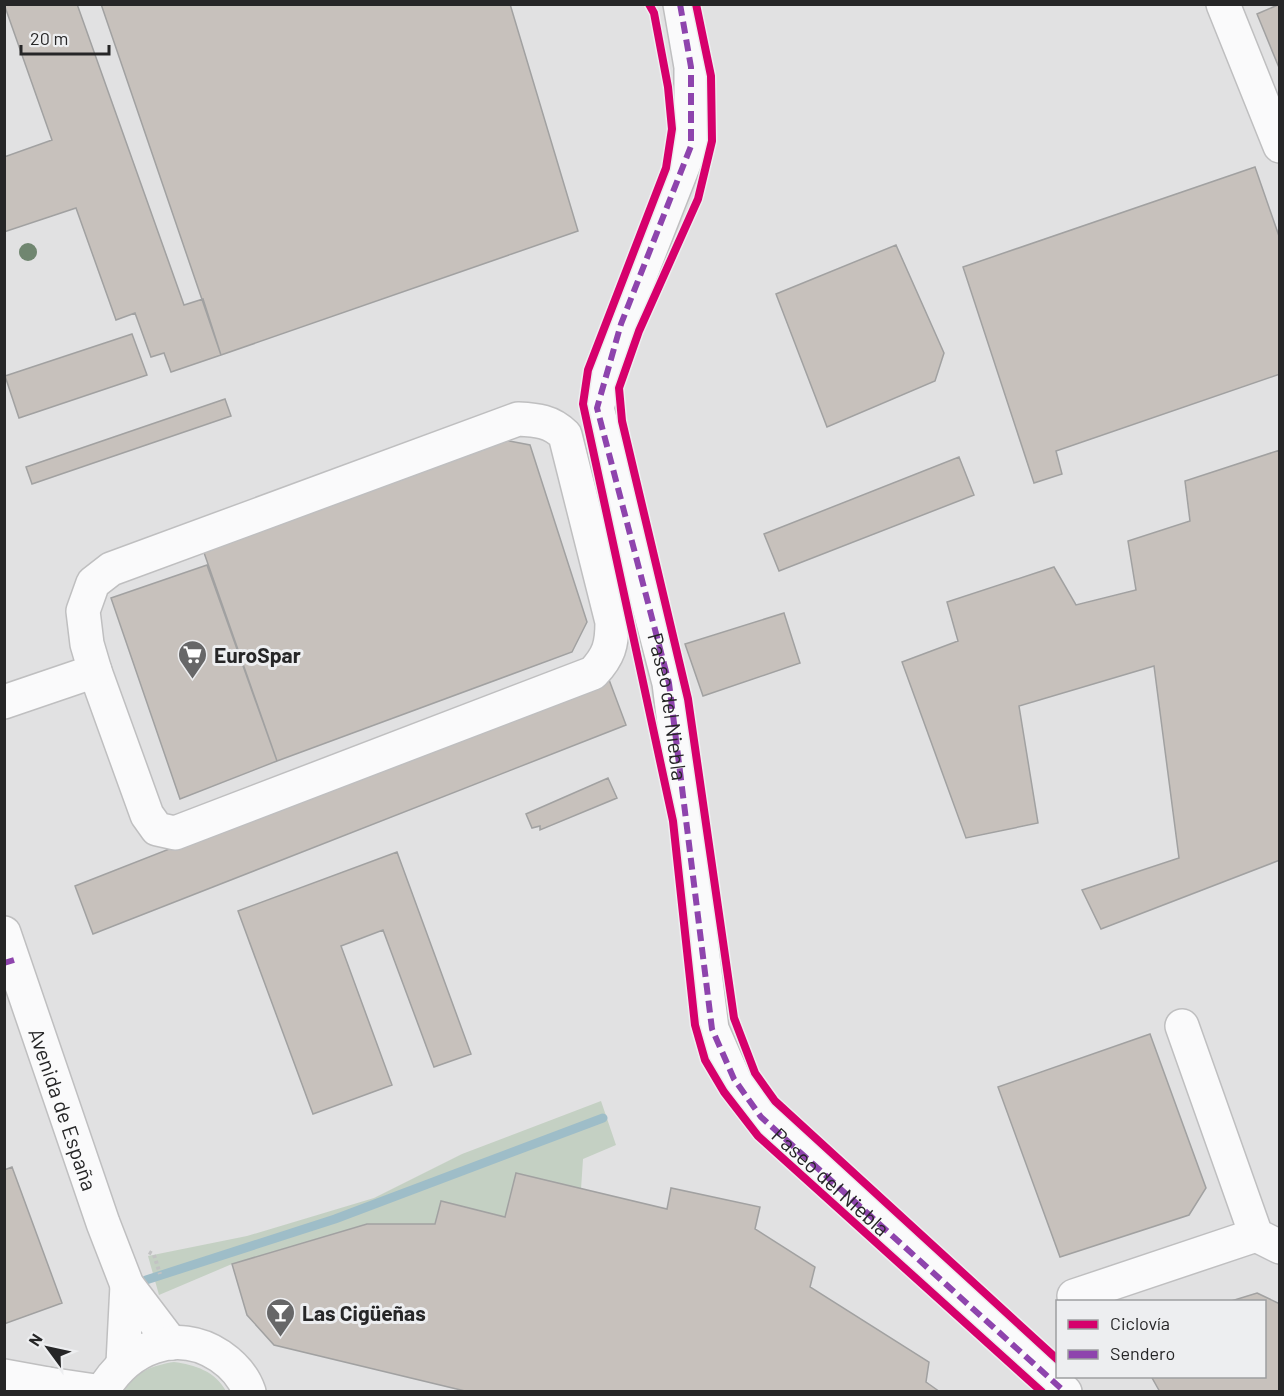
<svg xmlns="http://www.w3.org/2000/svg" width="1284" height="1396" font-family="Barlow,sans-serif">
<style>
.green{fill:#c4d0c3}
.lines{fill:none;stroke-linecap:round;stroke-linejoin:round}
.stream{stroke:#9ebdc8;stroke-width:9}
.building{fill:#c7c1bc;stroke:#a1a1a1;stroke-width:1.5}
.minor-casing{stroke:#bfbfc0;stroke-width:36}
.major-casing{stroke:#bfbfc0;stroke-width:36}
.path{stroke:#c2c2c3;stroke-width:4;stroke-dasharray:3 3;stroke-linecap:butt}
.minor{stroke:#fafafb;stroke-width:33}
.major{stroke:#fafafb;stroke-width:33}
.quiet{stroke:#8e44ad;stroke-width:6;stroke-dasharray:12 6;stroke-linecap:butt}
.cycleway-casing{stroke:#edeef0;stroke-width:11}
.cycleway{stroke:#d6006c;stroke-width:8}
.tree{fill:#708670}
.labels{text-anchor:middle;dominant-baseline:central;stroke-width:6;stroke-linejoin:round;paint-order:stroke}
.poi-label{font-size:21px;font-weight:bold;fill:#262627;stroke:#edeef0;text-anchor:start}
.street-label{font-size:21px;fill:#262627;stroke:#edeef0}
</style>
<rect width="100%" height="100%" fill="#e1e1e2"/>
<path class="green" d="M601,1101l15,44 -33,14 -2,30 -76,28 -64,-15 -6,22h-68l-135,40 -73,31 -11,-39 99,-20 127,-38 88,-44z
M174,1362c21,3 41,9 52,29l-103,1c10,-20 31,-27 51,-30z"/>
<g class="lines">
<path class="stream" d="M146,1280l189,-61 268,-101"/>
</g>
<path class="building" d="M4,4h73l107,301 19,-6 18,56 -50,17 -7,-19 -13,4 -16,-44 -19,7 -40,-112 -72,24v-75l48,-17z
M101,4h409l68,227 -357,124z
M1280,4v66l-23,-56z
M1255,167l25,72v135l-224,77 6,23 -28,9 -71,-216z
M896,245l48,108 -9,28 -108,46 -51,-133z
M132,334l15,41 -128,43 -14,-42z
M225,399l6,17 -199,68 -6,-17z
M499,439l31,6 57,177 -15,30 -295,109 -75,-214z
M1280,450v410l-179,69 -19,-39 97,-32 -25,-192 -135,40 19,117 -72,15 -64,-176 56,-21 -11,-39 107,-35 22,38 60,-15 -8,-49 62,-20 -5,-40z
M959,457l15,38 -195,76 -15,-37z
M207,565l70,196 -97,38 -69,-201z
M784,613l16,50 -97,33 -18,-52z
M608,677l18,48 -533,209 -18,-48z
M608,778l9,20 -77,32v-4l-8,2 -6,-14z
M397,852l74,202 -37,13 -51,-137 -42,16 51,139 -79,29 -75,-203z
M1150,1034l56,154 -17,27 -129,42 -62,-170z
M12,1167l50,136 -58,21v-154z
M516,1173l151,36 4,-21 89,19 -5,22 60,38 -5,20 119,75 -3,20 14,10h-471l-195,-47 -27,-30 -15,-51 135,-40h68l6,-23 64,16z
M1257,1293l23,11v88h-120l-9,-16h113v-74h-36z"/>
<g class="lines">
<defs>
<g id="minor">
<path id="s1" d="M680,4l11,63v79l-70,178 -24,84 72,275 43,346 22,50 27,38 304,275"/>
<path d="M1223,4l57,142"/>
<path d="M518,419c19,1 33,2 47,16l47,187c0,23 -3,34 -19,51l-418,160 -18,-4 -10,-14 -52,-144 -8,-27 -4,-33 10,-28 18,-14z"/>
<path d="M4,702l91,-31"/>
<path d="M1182,1026l74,209 24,12"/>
<path d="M1074,1296l182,-61"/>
<path d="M4,1376l44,8 7,8"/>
<path d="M48,1384l54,8"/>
</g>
<g id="major">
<path id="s2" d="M4,933l99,290 24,62 44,58"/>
<path d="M123,1363l4,-78"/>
<path d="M102,1392c25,-44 74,-65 118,-36 13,9 24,21 29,36"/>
</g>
</defs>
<use href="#minor" class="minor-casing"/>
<use href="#major" class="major-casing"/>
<path class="path" d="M4,1149h1
M149,1252l5,3 6,19"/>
<use href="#minor" class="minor"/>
<use href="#major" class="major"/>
<path class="quiet" d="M680,4l11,63v79l-70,178 -24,84 72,275 43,346 22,50 27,38 304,275
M4,963l10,-3"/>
<defs>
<path id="cycleway" d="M649,4l5,9 14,74 4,42 -6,39 -78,202 -5,34 90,417 22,204 10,35 19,32 34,44 284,256
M696,4l15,72 1,65 -14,58 -59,132 -20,57 3,33 66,278 46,319 21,55 20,28 283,259"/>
</defs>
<use href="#cycleway" class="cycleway-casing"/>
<use href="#cycleway" class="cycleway"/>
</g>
<circle class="tree" cx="28" cy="252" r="9"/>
<defs>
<symbol id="supermarket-pin" viewBox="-11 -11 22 30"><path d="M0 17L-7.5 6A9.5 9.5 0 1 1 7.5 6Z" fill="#676768" stroke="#edeef0"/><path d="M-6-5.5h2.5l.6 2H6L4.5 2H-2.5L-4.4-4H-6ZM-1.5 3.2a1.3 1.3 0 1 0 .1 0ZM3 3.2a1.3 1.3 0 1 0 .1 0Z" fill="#fff"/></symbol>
<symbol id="bar-pin" viewBox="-11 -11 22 30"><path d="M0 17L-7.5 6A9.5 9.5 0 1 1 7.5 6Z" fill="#676768" stroke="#edeef0"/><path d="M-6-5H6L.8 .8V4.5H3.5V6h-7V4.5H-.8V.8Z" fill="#fff"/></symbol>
</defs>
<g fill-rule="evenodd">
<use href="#supermarket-pin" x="176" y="638" width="33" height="45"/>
<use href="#bar-pin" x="264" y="1296" width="33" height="45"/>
</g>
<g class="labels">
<g class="poi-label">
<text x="214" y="654">EuroSpar</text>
<text x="302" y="1312">Las Cigüeñas</text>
</g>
<g class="street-label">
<text stroke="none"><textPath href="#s1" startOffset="729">Paseo del Niebla</textPath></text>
<text stroke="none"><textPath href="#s2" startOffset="186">Avenida de España</textPath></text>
<text stroke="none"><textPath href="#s1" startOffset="1251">Paseo del Niebla</textPath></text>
</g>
</g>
<rect width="1284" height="1396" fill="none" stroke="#262627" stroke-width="12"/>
<rect x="1056" y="1300" width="210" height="78" fill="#edeef0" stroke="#9d9ea0" stroke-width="1.5"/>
<rect x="1068" y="1320" width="30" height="9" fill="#d6006c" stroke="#9d9ea0" stroke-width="1.5"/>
<text x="1110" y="1330" font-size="18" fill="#262627">Ciclovía</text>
<rect x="1068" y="1350" width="30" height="9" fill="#8e44ad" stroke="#9d9ea0" stroke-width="1.5"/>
<text x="1110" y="1360" font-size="18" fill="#262627">Sendero</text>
<g transform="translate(48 1348) rotate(303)" stroke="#edeef0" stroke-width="4.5" paint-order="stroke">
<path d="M0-4.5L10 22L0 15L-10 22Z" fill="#262627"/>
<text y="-9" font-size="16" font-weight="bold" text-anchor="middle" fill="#262627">N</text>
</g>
<path d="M21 45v9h88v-9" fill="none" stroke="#262627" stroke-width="3"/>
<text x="30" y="45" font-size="18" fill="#262627" stroke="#edeef0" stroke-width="4.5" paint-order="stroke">20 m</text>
</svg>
